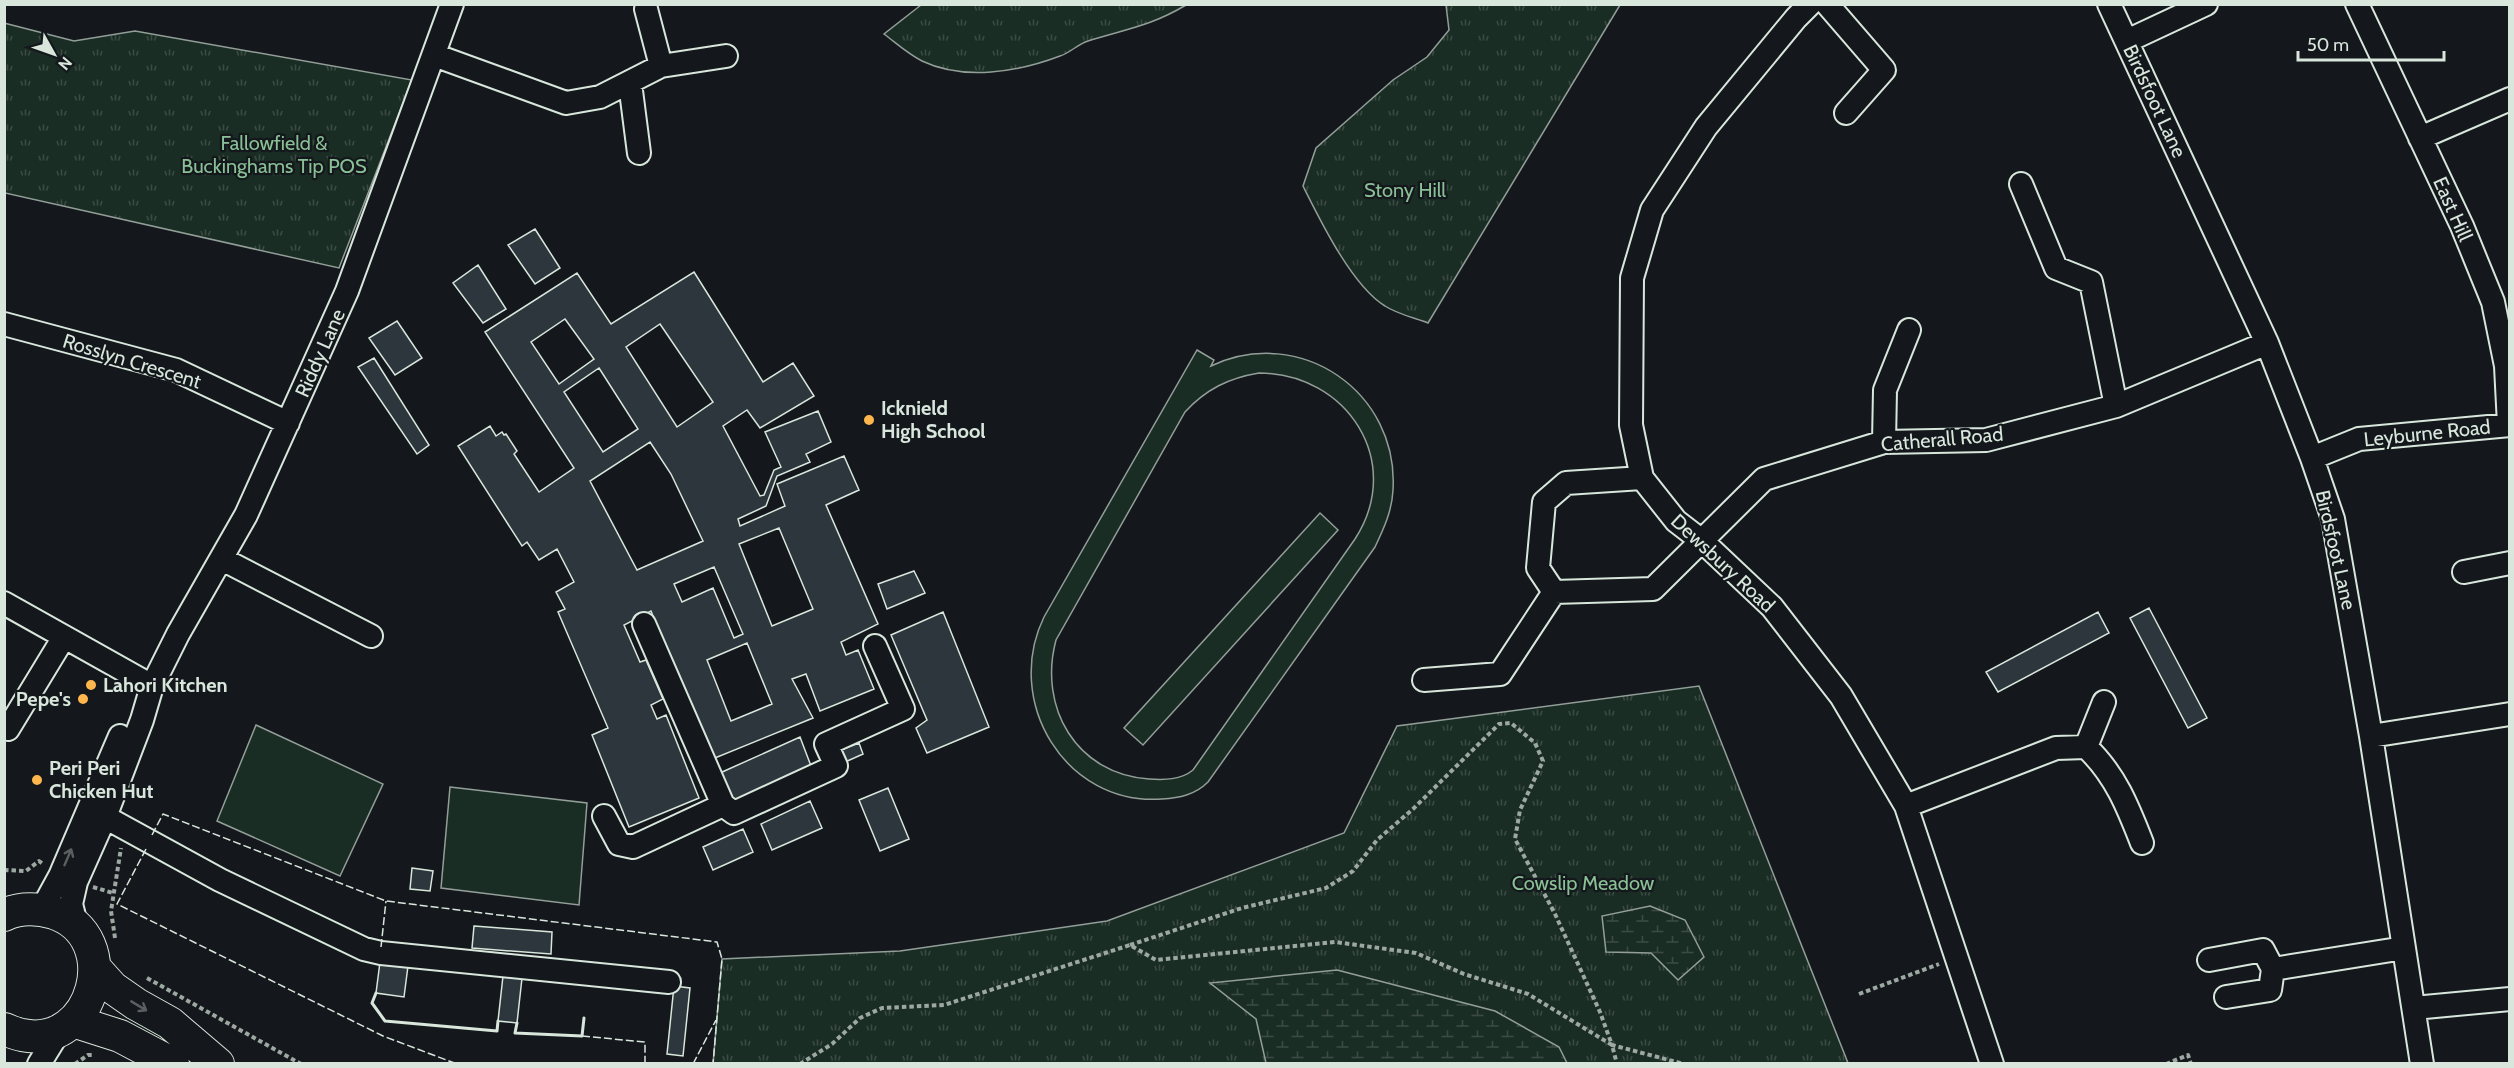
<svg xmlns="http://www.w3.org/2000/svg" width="2514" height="1068" font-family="Cabin,sans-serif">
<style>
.grass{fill:url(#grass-tufts);stroke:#939e99;stroke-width:1.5}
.wetland{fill:url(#wetland-marsh);stroke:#939e99;stroke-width:1.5}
.garden{fill:#1a2d24;stroke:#939e99;stroke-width:1.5;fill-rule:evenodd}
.building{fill:#2c363c;stroke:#d8e6dc;stroke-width:1.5;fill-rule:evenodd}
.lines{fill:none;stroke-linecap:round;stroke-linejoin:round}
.minor-casing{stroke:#d8e6dc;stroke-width:26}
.highway-casing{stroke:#d8e6dc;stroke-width:34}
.path{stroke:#9da8a2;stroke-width:4;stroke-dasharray:4.5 3;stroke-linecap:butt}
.minor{stroke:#14181c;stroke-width:22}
.highway{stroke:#14181c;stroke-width:32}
.fence{stroke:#d8e6dc;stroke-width:1.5;stroke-dasharray:8 3;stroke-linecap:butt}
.wall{stroke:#d8e6dc;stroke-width:3}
.oneway{stroke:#59605f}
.poi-dot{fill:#ffb74d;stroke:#14181c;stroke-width:2}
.labels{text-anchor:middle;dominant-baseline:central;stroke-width:4.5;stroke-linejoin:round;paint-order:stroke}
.street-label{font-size:20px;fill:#d8e6dc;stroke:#14181c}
.park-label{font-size:20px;fill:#8ac095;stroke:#14181c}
.poi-label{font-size:20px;font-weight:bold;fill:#d8e6dc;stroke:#14181c;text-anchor:start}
</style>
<defs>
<pattern id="grass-tufts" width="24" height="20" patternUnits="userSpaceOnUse" patternTransform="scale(1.5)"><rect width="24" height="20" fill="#1a2d24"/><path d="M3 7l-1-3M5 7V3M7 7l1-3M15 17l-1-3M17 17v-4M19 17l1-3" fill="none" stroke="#3b4b43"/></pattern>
<pattern id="wetland-marsh" width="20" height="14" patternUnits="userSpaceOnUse" patternTransform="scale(1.5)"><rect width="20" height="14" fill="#1a2d24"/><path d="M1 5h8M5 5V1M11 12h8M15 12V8" fill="none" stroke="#3b4b43"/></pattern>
</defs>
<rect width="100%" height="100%" fill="#14181c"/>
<path class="grass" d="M921,5v-1l265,1c-35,21 -60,24 -98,36 -10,3 -18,12 -28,15 -42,16 -96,25 -138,5 -14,-7 -26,-18 -38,-27z
M1446,5h174l-192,318c-13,-5 -31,-9 -43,-17 -33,-20 -65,-86 -82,-120l13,-38 77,-68 34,-23 22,-27z
M4,23l70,18 61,-10 277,49 -73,188 -334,-75z
M1699,686l149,377 -1135,1 9,-105 178,-8 207,-30 237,-88 53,-107z"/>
<path class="wetland" d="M1650,906l35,14 19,37 -26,23 -27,-27 -45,-1 -4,-36z
M1337,970l158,41 64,36 8,16h-301l-10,-44 -46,-36z"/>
<path class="garden" d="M1197,350l17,10 -3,6c89,-42 188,26 182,124 -1,21 -9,38 -18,57l-167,235c-13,13 -29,16 -46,17 -97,7 -159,-98 -118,-182zM1259,373c88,0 146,89 96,166l-162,231c-12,10 -29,10 -44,9 -73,-5 -111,-72 -93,-139l129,-228c21,-23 44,-34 74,-39z
M1320,513l18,17 -195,215 -19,-17z
M256,725l127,59 -43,92 -123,-55z
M450,787l137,16 -8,102 -138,-17z"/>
<path class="building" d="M535,229l25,39 -25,16 -27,-39z
M478,265l28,44 -23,14 -30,-40z
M694,272l69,110 30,-19 21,33 -54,32 -13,-18 -24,16 37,70 4,-1 10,-25 7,-3 -16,-35 53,-21 13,31 -25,12 4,8 -33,14 -11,30 -28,13 2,7 45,-20 -8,-22 67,-28 15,34 -33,15 52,119 -37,18 5,13 12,-5 16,39 -54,22 -14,-37 -14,5 21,39 -103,42 -59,-149 -27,14 16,37 6,-2 17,39 -12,6 6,14 9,-4 33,83 -70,29 -37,-92 16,-7 -50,-116 7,-3 -9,-17 18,-10 -17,-33 -18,11 -12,-18 -5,4 -64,-100 32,-20 6,10 6,-4 2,3 2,-1 11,17 -3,3 25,38 35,-24 -89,-136 92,-59 34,51zM565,319l29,40 -35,25 -28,-42zM660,324l53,78 -36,25 -51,-80zM599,368l39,61 -35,23 -39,-60zM650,442l21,32 32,67 -66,29 -47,-89zM779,528l34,81 -41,17 -33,-82zM714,567l29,67 -9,4 -21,-50 -31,14 -8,-18zM747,643l25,61 -41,17 -24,-61z
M397,321l25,37 -27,17 -26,-37z
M374,358l55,87 -12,9 -59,-87z
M914,571l11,22 -38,16 -9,-25z
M2149,608l58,110 -19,10 -58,-110z
M943,612l46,115 -62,26 -11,-25 11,-8 -36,-85z
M2098,612l11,21 -111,59 -12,-20z
M800,737l11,29 -78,36 -13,-29z
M859,743l4,11 -20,9 -5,-12z
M888,788l21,51 -29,12 -21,-51z
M810,801l12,27 -50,22 -11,-26z
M743,829l10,23 -40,18 -10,-23z
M412,868l21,3 -3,20 -20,-2z
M474,926l78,6 -1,22 -79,-6z
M380,962l28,4 -4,31 -28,-4z
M503,976l19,2 -5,45 -19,-2z
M674,986l16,2 -7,68 -16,-2z"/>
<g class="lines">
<defs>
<path id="minor" d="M1810,4l-14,14 -90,109 -54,83 -20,68 -1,147 11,53 34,43 26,20 70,66 69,89 65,110 86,258
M1827,4l57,66 -38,43
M2109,4l158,339 45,115 21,61 38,217 51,328
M2357,4l105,222 31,76 13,64 3,59
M646,9l15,57
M2127,41l79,-37
M434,55l132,48 34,-6 61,-31 65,-10
M630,83l9,70
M2420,138l90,-39
M2021,184l35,84 35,14 25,124
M4,324l172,46 112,53
M1884,442l1,-52 24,-60
M2312,458l47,-19 151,-14
M1642,478l-76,5 -22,19 -6,66 16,24 99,-3 111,-110 120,-37 102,-2 130,-34 151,-63
M222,559l149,77
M2464,572l46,-9
M4,603l148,83
M1424,680l76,-6 54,-82
M8,729l56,-92
M2371,736l139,-22
M2086,747l18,-45
M723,805l11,8 102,-47 -10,-22 77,-35 -28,-63
M1906,806l150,-58 30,-1c29,27 42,60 56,96
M604,816l15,28 14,3 90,-42 -79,-181
M105,817l115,63 144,69 17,4 288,29
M42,909l18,-33 60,-140
M77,928l-6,-24 5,-22 29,-65 37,-97 10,-34 26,-52 68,-119 101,-224 105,-287
M2209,960l54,-10 10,19
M2226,997l44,-7 3,-21 131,-21
M2414,1008l96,-9
M39,1064l21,-34"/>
<path id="highway" d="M4,915c17,-8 33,-7 50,-2 71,24 40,137 -32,122 -6,-1 -12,-4 -18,-6
M95,968l18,20 23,16 34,19 48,41
M73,1021l47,15 53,28"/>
</defs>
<use href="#minor" class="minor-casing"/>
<use href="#highway" class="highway-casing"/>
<path class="path" d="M4,870l22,1 13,-10 4,3
M93,887l20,6
M115,938l-4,-27 10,-63
M1130,945l112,-37 84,-20 27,-17 24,-31 36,-31 86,-85 12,-1 24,20 8,18 -23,49 -5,29 40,75 45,98 12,33 72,19
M147,978l154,86
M1859,994l80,-30
M75,1064l13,-9h4
M800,1064l32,-20 28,-26 22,-10 62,-3 186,-60 26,15 179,-18 81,11 48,21 64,20 84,51 5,19
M2166,1064l22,-9 3,9"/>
<use href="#minor" class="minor"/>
<use href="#highway" class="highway"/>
<path class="fence" d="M152,835l11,-21 223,87 331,41 5,17 -9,105
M146,849l-29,55 266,132 74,28
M381,947l5,-46
M582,1036l63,6v21l17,1
M693,1064l23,-44"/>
<path class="wall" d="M376,993l-4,10 13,18 112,10 1,-10
M517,1023l-2,10 67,3 2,-18"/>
</g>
<defs><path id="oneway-shaft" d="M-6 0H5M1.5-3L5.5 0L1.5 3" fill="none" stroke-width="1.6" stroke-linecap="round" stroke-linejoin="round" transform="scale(1.5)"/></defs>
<g class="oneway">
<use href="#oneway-shaft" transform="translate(68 857) rotate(-67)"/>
<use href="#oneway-shaft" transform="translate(139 1006) rotate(31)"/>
</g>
<g class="poi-dot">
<circle cx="869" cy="420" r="6"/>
<circle cx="91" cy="685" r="6"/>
<circle cx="83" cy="699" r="6"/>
<circle cx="37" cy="780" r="6"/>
</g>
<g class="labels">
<g class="street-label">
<text transform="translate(2155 101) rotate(65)">Birdsfoot Lane</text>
<text transform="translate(2453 209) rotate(66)">East Hill</text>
<text transform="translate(320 353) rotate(-66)">Riddy Lane</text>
<text transform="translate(132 361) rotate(17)">Rosslyn Crescent</text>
<text transform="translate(2427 433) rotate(-6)">Leyburne Road</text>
<text transform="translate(1942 439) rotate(-5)">Catherall Road</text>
<text transform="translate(2336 550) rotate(77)">Birdsfoot Lane</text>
<text transform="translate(1723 563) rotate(43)">Dewsbury Road</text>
</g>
<g class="park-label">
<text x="274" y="143">Fallowfield &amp;<tspan x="274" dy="23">Buckinghams Tip POS</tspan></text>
<text x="1405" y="190">Stony Hill</text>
<text x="1583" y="883">Cowslip Meadow</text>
</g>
<g class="poi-label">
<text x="881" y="408">Icknield<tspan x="881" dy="23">High School</tspan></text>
<text x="103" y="685">Lahori Kitchen</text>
<text x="71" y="699" text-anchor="end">Pepe's</text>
<text x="49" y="768">Peri Peri<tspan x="49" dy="23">Chicken Hut</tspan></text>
</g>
</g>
<rect width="2514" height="1068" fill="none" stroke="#d8e6dc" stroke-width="12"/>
<g transform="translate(54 54) rotate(130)" stroke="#14181c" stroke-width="4.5" paint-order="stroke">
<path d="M0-4.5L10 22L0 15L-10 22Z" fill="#d8e6dc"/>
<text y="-9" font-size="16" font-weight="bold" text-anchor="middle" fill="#d8e6dc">N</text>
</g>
<path d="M2298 51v9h146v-9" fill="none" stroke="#d8e6dc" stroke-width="3"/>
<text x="2307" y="51" font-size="18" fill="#d8e6dc" stroke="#14181c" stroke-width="4.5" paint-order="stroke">50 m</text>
</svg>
